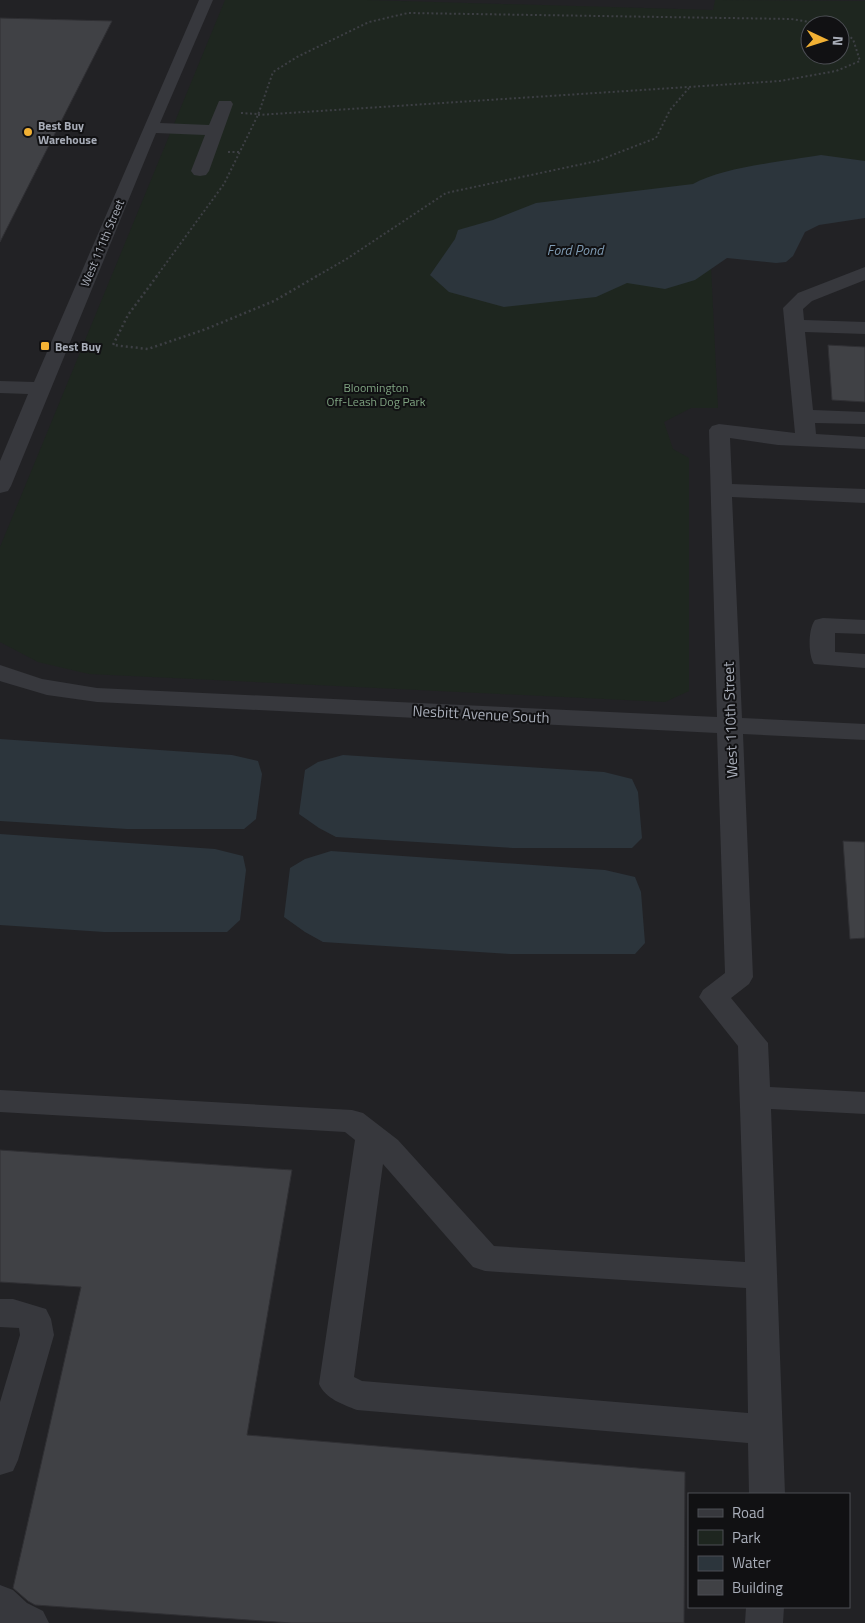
<svg xmlns="http://www.w3.org/2000/svg" width="865" height="1623" font-family="'Titillium Web',sans-serif">
<style>
.built{fill:#222225;fill-rule:evenodd}
.green{fill:#1e261f;fill-rule:evenodd}
.water{fill:#2c353c}
.building{fill:#404145;stroke:#303034}
.lines{fill:none;stroke-linecap:round;stroke-linejoin:round}
.path-far1{stroke:#3d3f44;stroke-width:2;stroke-dasharray:2 2.5;stroke-linecap:butt}
.path{stroke:#3d3f44;stroke-width:2.5;stroke-dasharray:2 3;stroke-linecap:butt}
.minor{fill:#37383d;fill-rule:evenodd}
.poi-dot{fill:#f2b134;stroke:#111113;stroke-width:2}
.labels{text-anchor:middle;dominant-baseline:central;stroke-width:4;stroke-linejoin:round;paint-order:stroke}
.far-poi-label{font-size:12px;font-weight:bold;fill:#a8adb8;stroke:#111113;text-anchor:start}
.far-street-label{font-size:12px;fill:#a8adb8;stroke:#111113}
.far-park-label{font-size:12px;fill:#7fa381;stroke:#111113}
.far-water-label{font-size:14px;font-style:italic;fill:#7f9bb3;stroke:#111113}
.street-label{font-size:15px;fill:#a8adb8;stroke:#111113}
</style>
<rect width="100%" height="100%" fill="#161618"/>
<path class="built" d="M0,0h865v1623h-865zM810,25h30v30h-30zM689,1494h160v113h-160z"/>
<path class="green" d="M225,0h142l346,10 2,-10 150,1v190l-158,-4 11,221h-27l-27,14 9,27 16,9v233l-24,11 -576,-28 -51,-12 -38,-20v-95zM810,25h30v30h-30z"/>
<path class="water" d="M821,155l44,6v57l-46,7 -14,7 -12,24 -7,6 -10,1 -49,-5 -32,22 -30,9 -38,-6 -31,14 -92,10 -55,-15 -19,-17 25,-36 3,-9 35,-10 43,-17 157,-19c30,-17 93,-23 128,-29z
M0,739l232,16 26,6 4,13 -6,45 -12,10h-117l-127,-8z
M343,755l261,17 28,7 6,13 4,46 -10,10h-119l-177,-11 -17,-9 -20,-14 6,-44 13,-8z
M0,834l215,15 28,7 3,14 -6,50 -13,12h-123l-104,-7z
M331,851l274,19 30,7 6,15 4,51 -10,11h-125l-187,-12 -18,-10 -21,-15 6,-49 15,-9z"/>
<path class="building" d="M0,18l112,3 -112,221z
M828,345l37,2v55l-33,-2z
M843,841l22,1v96l-15,1z
M0,1150l292,20 -45,265 438,37 -1,151h-393l-256,-18 -7,-4 -15,-13 68,-301 -81,-5z"/>
<g class="lines">
<path class="path-far1" d="M241,113l17,1
M258,115l522,-34 56,-10 24,-10 -7,-22 -13,-8
M228,152h12
M156,277l68,-93 34,-69 15,-43 24,-15 72,-35 39,-9 383,6 37,6
M315,277l30,-17 101,-67 151,-32 59,-23 14,-28 19,-22"/>
<path class="path" d="M157,276l-29,39 -15,30 35,4 58,-20 68,-28 43,-25"/>
<path class="minor" d="M199,0h14l-53,123 49,2 10,-24h12l2,3 -24,67 -3,4 -6,1 -6,-1 -3,-4 14,-36 -49,-2 -145,353 -3,5 -8,2v-32l28,-67 -28,-1v-12l34,1z
M865,267v13l-53,21 -9,8 1,11 61,2v12l-60,-2 8,78 52,2v12l-50,-1 1,11 49,3v12l-87,-4 -48,-7 2,46 133,5v14l-133,-6 10,221 123,6v16l-122,-6 10,243 -4,7 -18,14 37,45 2,44 95,5v22l-94,-5 14,385h-36l-1,-51 -391,-33c-15,-6 -31,-11 -38,-26l36,-244 -10,-8 -345,-20v-22l352,20 11,3 35,27 96,106 251,16 -7,-216 -39,-49 4,-7 22,-17 -8,-240 -620,-31 -50,-7 -44,-13 -3,-1v-16l42,14 55,9 620,29 -8,-287 3,-4 7,-2 76,9 -12,-125 15,-15zM383,1164l90,103 12,4 261,17 2,125 -386,-32 -8,-4z
M823,618l42,2v14l-30,-1v19l30,2v14l-51,-4c-6,-9 -6,-35 1,-44z
M0,1299h13l33,10 5,10 3,16 -36,125 -5,11 -13,4v-73l20,-67 -1,-7 -19,-1z
M0,1585l13,5 14,13 16,8 6,12h-49z
M746,1607h38l-1,16h-38z"/>
</g>
<g class="poi-dot">
<circle cx="28" cy="132" r="5"/>
<rect x="40" y="341" width="10" height="10" rx="2.5"/>
</g>
<g class="labels">
<g class="far-poi-label">
<text x="38" y="125">Best Buy<tspan x="38" dy="14">Warehouse</tspan></text>
<text x="55" y="346">Best Buy</text>
</g>
<g class="far-street-label">
<text transform="translate(102 243) rotate(-67)">West 111th Street</text>
</g>
<g class="far-park-label">
<text x="376" y="387">Bloomington<tspan x="376" dy="14">Off-Leash Dog Park</tspan></text>
</g>
<g class="far-water-label">
<text x="575" y="249">Ford Pond</text>
</g>
<g class="street-label">
<text transform="translate(481 714) rotate(3)">Nesbitt Avenue South</text>
<text transform="translate(730 720) rotate(-92)">West 110th Street</text>
</g>
</g>
<rect x="688" y="1493" width="162" height="115" fill="#111113" stroke="#4d4f55"/>
<rect x="698" y="1509" width="25" height="8" fill="#37383d" stroke="#4d4f55"/>
<text x="732" y="1518" font-size="15" fill="#a8adb8">Road</text>
<rect x="698" y="1530" width="25" height="15" fill="#1e261f" stroke="#4d4f55"/>
<text x="732" y="1543" font-size="15" fill="#a8adb8">Park</text>
<rect x="698" y="1556" width="25" height="15" fill="#2c353c" stroke="#4d4f55"/>
<text x="732" y="1568" font-size="15" fill="#a8adb8">Water</text>
<rect x="698" y="1580" width="25" height="15" fill="#404145" stroke="#4d4f55"/>
<text x="732" y="1593" font-size="15" fill="#a8adb8">Building</text>
<g transform="translate(825 40) rotate(94)"><circle r="24" fill="#111113" stroke="#4d4f55"/>
<path d="M0-4L9 19L0 12L-9 19Z" fill="#f2b134"/>
<text y="-8" font-size="14" font-weight="bold" text-anchor="middle" fill="#a8adb8">N</text>
</g>
</svg>
